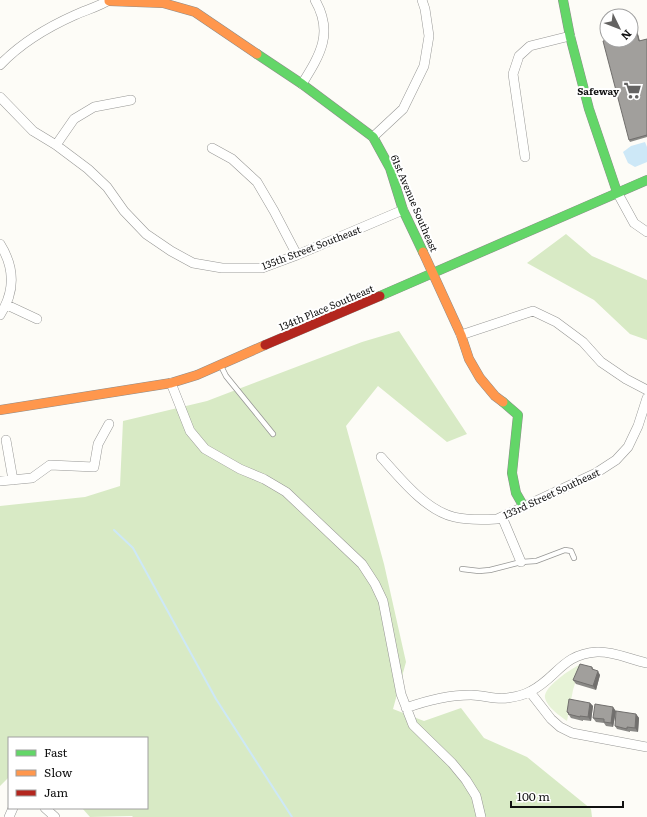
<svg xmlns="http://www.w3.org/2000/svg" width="647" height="817" font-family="Literata,serif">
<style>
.green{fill:#e7f3d7}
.forest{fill:#d8eac5}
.water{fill:#cde8f7}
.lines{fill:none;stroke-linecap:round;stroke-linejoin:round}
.stream{stroke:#cde8f7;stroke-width:2}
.lane-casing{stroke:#979795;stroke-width:6}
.street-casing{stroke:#979795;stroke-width:10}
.fast-casing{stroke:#8e8d8b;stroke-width:10}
.slow-casing{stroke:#8e8d8b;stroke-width:10}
.jam-casing{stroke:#8e8d8b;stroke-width:10}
.lane{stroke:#fffffe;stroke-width:4.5}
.street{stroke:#fffffe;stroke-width:9}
.fast{stroke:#63d668;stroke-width:9}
.slow{stroke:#ff974d;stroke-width:9}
.jam{stroke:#b3261e;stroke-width:9}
.wall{fill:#8a8986}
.shaded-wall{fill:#716f6d}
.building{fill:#a19f9c;stroke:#716f6d}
.labels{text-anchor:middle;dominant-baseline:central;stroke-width:4;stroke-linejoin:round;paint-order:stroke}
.poi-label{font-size:10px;font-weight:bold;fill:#111;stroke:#fff;text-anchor:end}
.street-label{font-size:10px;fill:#111;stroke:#fff}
</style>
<rect width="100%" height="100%" fill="#fdfcf7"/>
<path class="green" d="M581,664l-8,26 -6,31c-7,-5 -20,-14 -22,-23 -2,-11 27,-30 36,-34z"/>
<path class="forest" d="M566,234l26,22 55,24v60l-17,-6 -36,-34 -67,-37z
M399,331l68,103 -20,8 -69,-56 -32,40 38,138 22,98 -13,47 31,12 37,-13 23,30 43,19 64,52 1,8h-459l-1,-1 -42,1 -8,-9h65v-70h-138v39l-9,9v-280l85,-9 35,-11 3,-65 84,-20 155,-59z"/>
<path class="water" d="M645,142l2,5v15l-12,5 -7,-4 -5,-11 8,-6z"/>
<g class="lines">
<path class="stream" d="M114,530l19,18 83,151 76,118"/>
<defs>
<path id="lane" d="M221,366l5,10 47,58
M462,569l17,2 11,-1 31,-8 15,-1 29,-11 6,1 3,7"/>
<path id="street" d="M0,65c20,-21 48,-38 75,-50 11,-5 25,-9 34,-15
M302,84c18,-29 32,-51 13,-84
M0,97l33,34 23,14 32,24 19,18 17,24 22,23 25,17 22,12 29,5h40l35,-13 106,-45
M373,137l30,-28 21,-43 5,-30 -4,-27 -3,-9
M56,145l18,-26 20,-12 37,-7
M212,148l20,11 25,23 17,29 23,44
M525,157l-12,-83 6,-18 11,-10 40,-10
M617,192l17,31 13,9
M0,244c15,24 15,48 0,71
M7,305l30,14
M461,335l72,-24 23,11 27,20 18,20 25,17 21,11
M171,383l19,48 15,18 35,20 24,10 22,13 76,72 13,20 8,17 18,93 12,31 39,38 14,17 10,16 5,21
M6,440l7,40
M381,457c19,21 44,53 73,60 13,3 29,3 43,2l99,-46 20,-13 12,-13 10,-21 9,-28
M0,481l32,-3 18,-13 44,2 4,-23 11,-20
M502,517l19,45
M530,692l21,27 9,8 12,6 75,14
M406,708c22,-8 42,-13 65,-13 12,0 25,5 36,3 8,-1 17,-3 24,-7 26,-13 31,-37 66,-39 17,-1 34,8 50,11
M45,808l10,9
M9,817l4,-9"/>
<path id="fast" d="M563,0l7,36 19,73 28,83
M257,54l45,30 71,53 17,31 13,42 20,42
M380,296l267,-116
M503,402l15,13 -6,58 4,20 8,14"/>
<path id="slow" d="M109,1l54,2 32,9 62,42
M423,252l38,83 8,24 11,19 15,18 8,6
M0,410l171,-27 26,-8 68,-30"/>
<path id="jam" d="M265,345l115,-49"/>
</defs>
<use href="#lane" class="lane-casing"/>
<use href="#street" class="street-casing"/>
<use href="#fast" class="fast-casing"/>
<use href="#slow" class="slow-casing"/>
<use href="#jam" class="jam-casing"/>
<use href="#lane" class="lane"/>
<use href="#street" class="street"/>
<use href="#fast" class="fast"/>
<use href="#slow" class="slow"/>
<use href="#jam" class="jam"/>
</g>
<path class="wall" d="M635,25l1,2 4,14 7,-2v98l-17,5 -1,-2 2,-100z
M592,667l2,3 6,5 -4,15 -20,-6 -3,-4z
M590,703l3,3 -2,15 -8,-1v1l-12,-3 -4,-6z
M616,711l-3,16 -7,-1 -2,-3 -8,-1 -3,-4z
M636,714l3,4 -1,14 -8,-1v1l-13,-3 -2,-3z"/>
<path class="shaded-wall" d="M635,25l1,2 4,16 -1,-2z
M598,671l2,4 -4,15 -3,-4z
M590,703l3,3 -2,15 -3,-4z
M613,707l3,4 -3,16 -2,-4z
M636,714l3,4 -1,14 -3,-4z"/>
<path class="building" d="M635,25l4,16 8,-2v96l-18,5 -26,-99 4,-1h24v-14z
M580,664l12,3v2l6,2 -5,15 -20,-6z
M569,699l21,4 -2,14 -8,-1v1l-12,-3 1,-1 -2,-1z
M595,704l18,3 -2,16 -7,-1v-3l-11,-1z
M616,711l20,3 -1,14 -8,-1v2l-12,-3z"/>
<defs>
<symbol id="supermarket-bare" viewBox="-9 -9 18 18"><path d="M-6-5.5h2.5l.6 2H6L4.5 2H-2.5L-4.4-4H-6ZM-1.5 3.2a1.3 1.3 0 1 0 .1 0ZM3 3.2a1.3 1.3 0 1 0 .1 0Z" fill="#646362" stroke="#fff" stroke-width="2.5" paint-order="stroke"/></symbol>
</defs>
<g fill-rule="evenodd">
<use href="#supermarket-bare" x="620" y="78" width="25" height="25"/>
</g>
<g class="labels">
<g class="poi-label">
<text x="619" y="90">Safeway</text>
</g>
<g class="street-label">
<text transform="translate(415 203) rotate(67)">61st Avenue Southeast</text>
<text transform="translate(311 247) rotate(-21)">135th Street Southeast</text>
<text transform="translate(326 307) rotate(-23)">134th Place Southeast</text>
<text transform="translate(551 493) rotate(-25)">133rd Street Southeast</text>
</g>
</g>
<rect x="8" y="737" width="140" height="72" fill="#ffffff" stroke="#a0a0a0"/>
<rect x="16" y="750" width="20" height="6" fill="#63d668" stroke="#a0a0a0"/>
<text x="44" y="757" font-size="12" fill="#111111">Fast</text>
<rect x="16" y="770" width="20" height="6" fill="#ff974d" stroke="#a0a0a0"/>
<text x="44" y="777" font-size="12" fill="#111111">Slow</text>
<rect x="16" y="790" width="20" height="6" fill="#b3261e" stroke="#a0a0a0"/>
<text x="44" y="797" font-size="12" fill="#111111">Jam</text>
<g transform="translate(619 28) rotate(133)"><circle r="19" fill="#ffffff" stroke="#a0a0a0"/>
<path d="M0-3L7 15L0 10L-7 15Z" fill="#646362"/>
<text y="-6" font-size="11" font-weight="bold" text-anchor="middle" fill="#111111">N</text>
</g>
<path d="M511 801v6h112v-6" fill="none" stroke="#111111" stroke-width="2"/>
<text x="517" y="801" font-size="12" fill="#111111" stroke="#ffffff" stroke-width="3" paint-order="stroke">100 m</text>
</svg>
